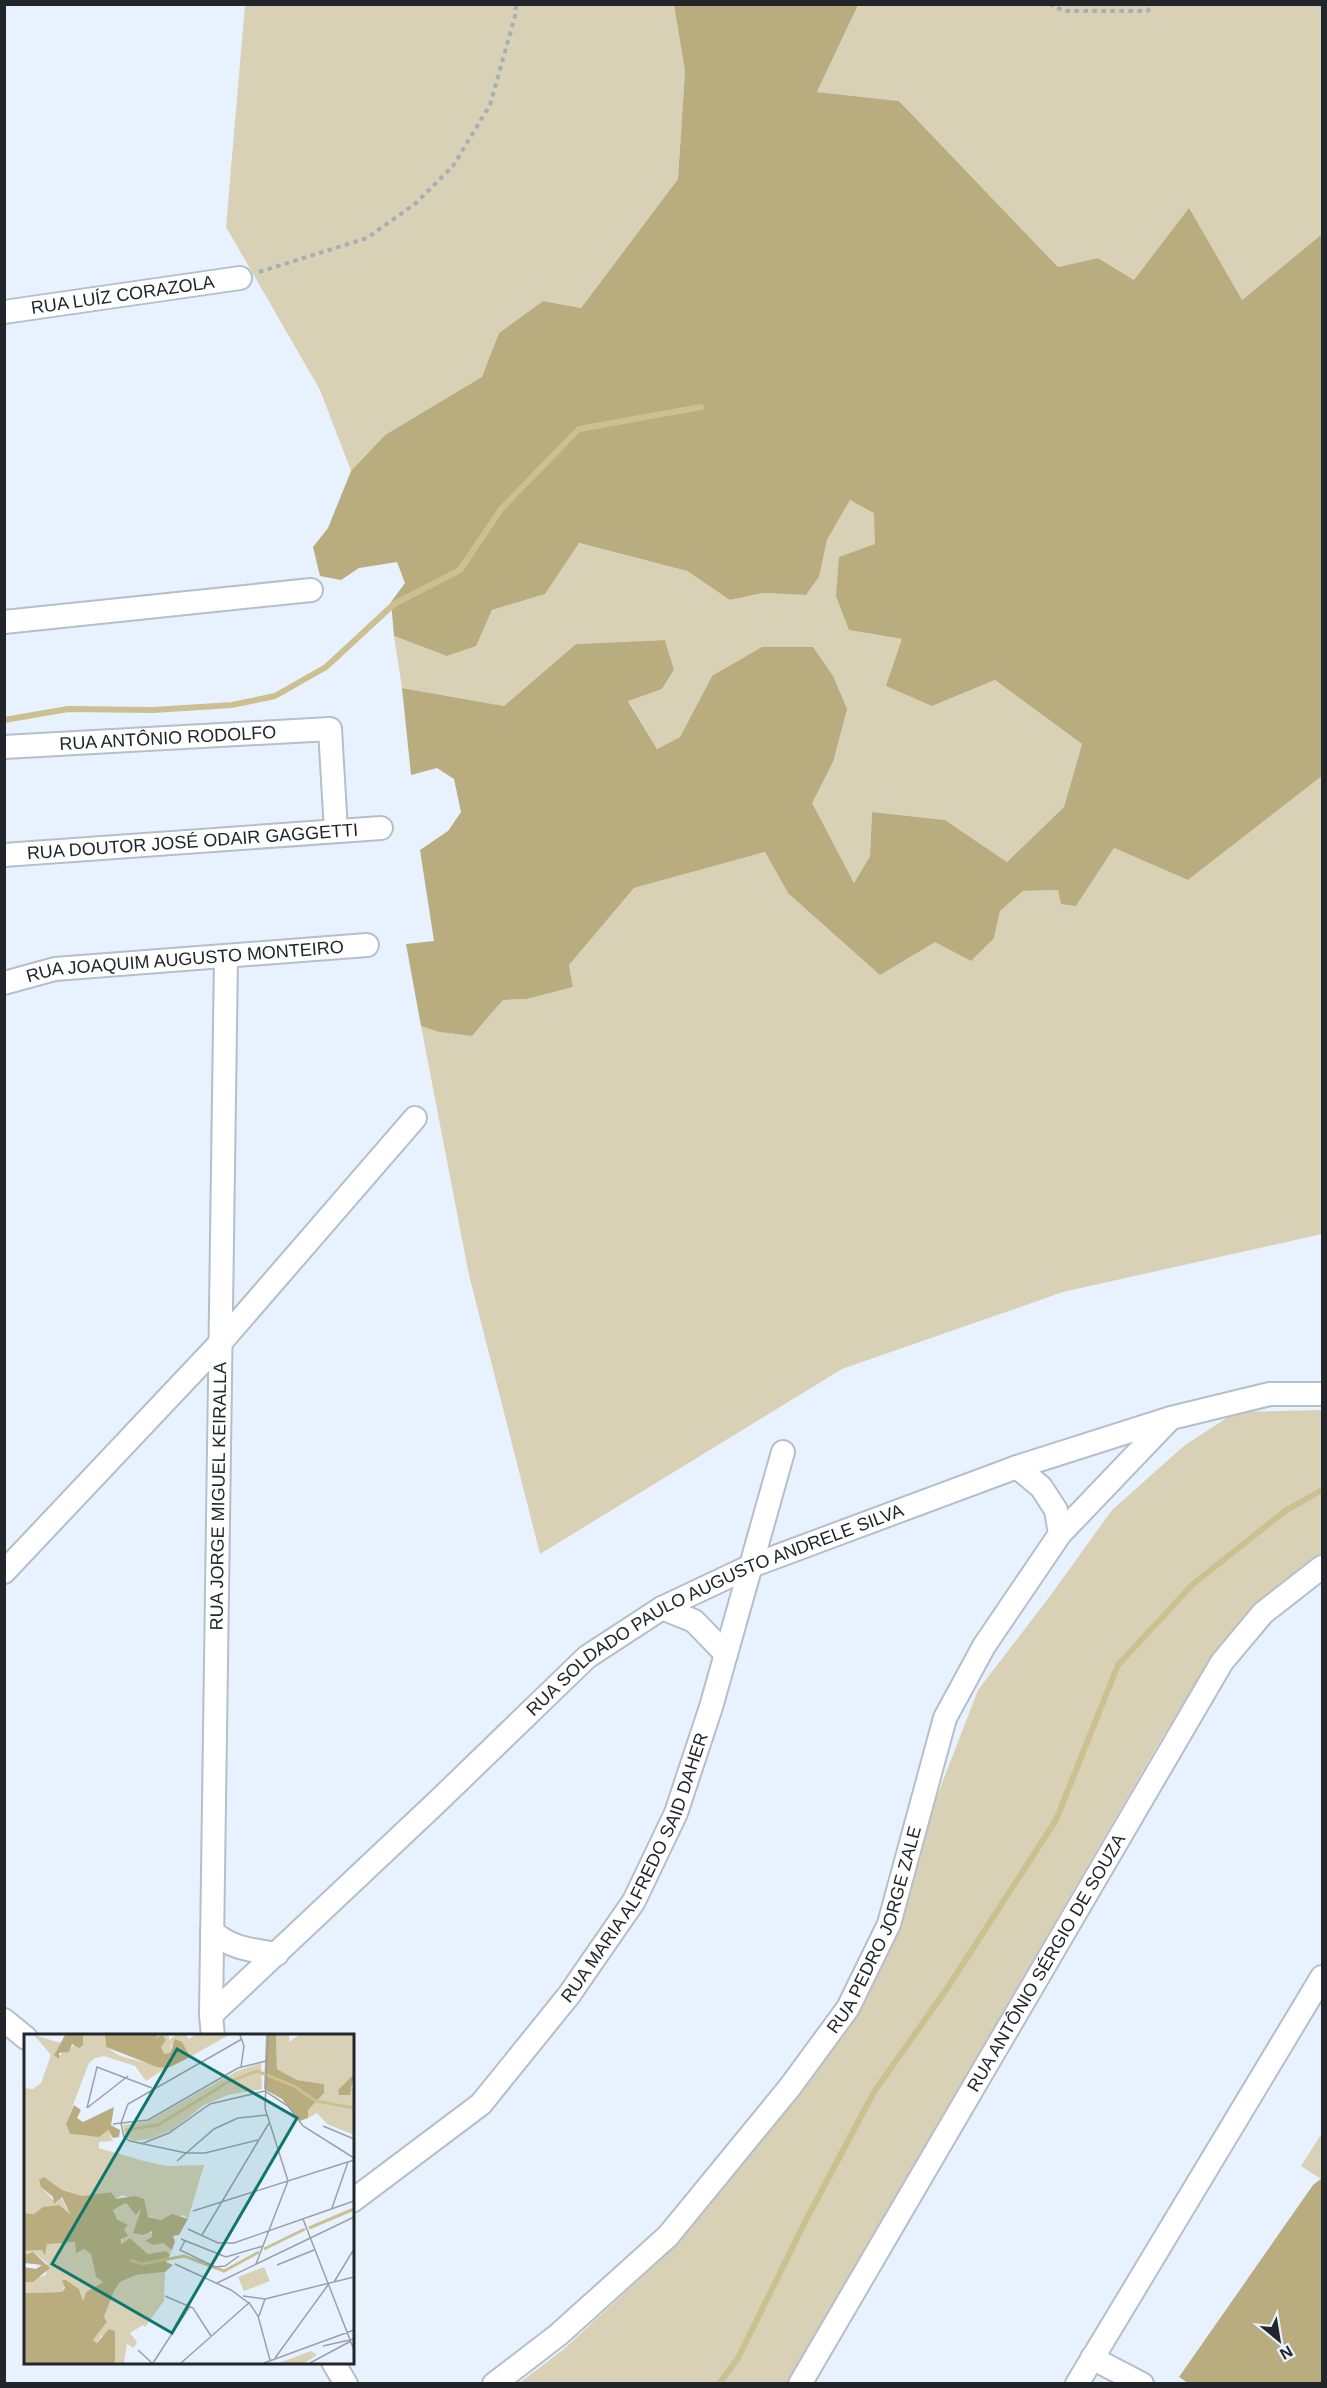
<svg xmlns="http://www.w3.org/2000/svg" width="1327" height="2388" font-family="Arial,sans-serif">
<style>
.green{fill:#d9d1b5}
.forest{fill:#b9ac7e}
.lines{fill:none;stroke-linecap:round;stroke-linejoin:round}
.stream{stroke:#ccc090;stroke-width:6}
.minor-casing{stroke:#b4bfcb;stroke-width:26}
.path{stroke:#a6aeb8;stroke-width:4;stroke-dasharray:4.5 4.5;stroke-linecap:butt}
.minor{stroke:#fff;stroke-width:22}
.labels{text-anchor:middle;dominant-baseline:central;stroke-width:6;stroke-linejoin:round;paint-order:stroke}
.street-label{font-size:18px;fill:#22262a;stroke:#e8f2ff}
.inset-river{fill:none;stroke:#ccc090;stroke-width:3}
.inset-road{fill:none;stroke:#99a0aa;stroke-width:1.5}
.view{fill:#0f766e;fill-opacity:0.15;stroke:#0f766e;stroke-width:3}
.inset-edge{fill:none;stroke:#22262a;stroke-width:3}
</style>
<rect width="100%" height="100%" fill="#e8f2ff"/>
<path class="green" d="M245,5h429l11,66 -7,108 -97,129 -38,-7 -44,32 -16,44 -98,58 -34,36 -31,-81 -94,-163z
M858,5h464v229l-80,66 -108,-20 -36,-22 -40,9 -159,-166 -82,-9z
M850,500l25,12v32l-26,86 53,9 30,67 63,-26 87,64 -18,63 -57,55 -62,-42 -73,-8 -2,44 -16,27 -43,-80 22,-41 -121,-86 -32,61 -23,12 -29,-49 34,-11 12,-18 -9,-31 -89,4 -72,62 -102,-18 -8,-52 53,20 28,-10 17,-36 53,-16 33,-51 109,28 43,29 33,-7 43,2 13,-18 8,-37z
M1322,776v458l-259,58 -221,77 -302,185 -71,-279 -48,-249 18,6 33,4 31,-36 24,-1 46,-12 -4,-22 65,-77 131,-36 23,41 147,49 59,-4 6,-27 23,-20 35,-1 18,16 38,-58 74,32z
M1322,1410v149l-104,92 -53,82 -378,650 -269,1 46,-35 111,-103 52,-62 101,-138 94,-211 56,-145 72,-94 62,-86 73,-65 51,-33z
M1322,2133v45l-1,1 -20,-13z"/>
<path class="forest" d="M674,5h184l-41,87 82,9 159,166 40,-9 36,22 55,-72 53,92 80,-66v542l-134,104 -74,-32 -38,58 -15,-2 -3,-14 -35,1 -23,20 -6,27 -23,23 -36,-19 -55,33 -92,-82 -23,-41 -131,36 -65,77 4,22 -46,12 -24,1 -31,36 -33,-4 -18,-6 -15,-82 28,-3 -14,-91 28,-19 13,-19 -7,-33 -17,-11 -26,7 -9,-87 102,18 72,-62 89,-4 9,30 -12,19 -34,12 29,48 23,-12 32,-61 50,-29h51l20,29 14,33 -14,53 -21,41 42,80 16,-27 2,-44 73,8 62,42 57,-55 18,-63 -87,-64 -63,26 -46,-20 16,-47 -53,-9 -13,-34 3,-39 36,-13 -1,-31 -24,-13 -23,40 -8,37 -13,18 -43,-2 -33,7 -43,-29 -108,-28 -34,51 -53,16 -16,36 -29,10 -53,-20 -3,-34 14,-19 -8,-21 -38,6 -18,12 -21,-4 -7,-29 15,-19 23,-57 34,-36 97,-58 17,-44 44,-32 38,7 97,-129 7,-108z
M1322,2178v205h-134l-9,-6 134,-192z"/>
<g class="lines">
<path class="stream" d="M4,720l64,-11 85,1 79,-5 43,-9 51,-29 68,-63 66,-34 41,-61 78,-80 122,-22
M719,2384l19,-26 68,-138 68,-128 74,-105 108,-167 62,-155 75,-81 92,-73 37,-21"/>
<defs>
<g id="minor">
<path id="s1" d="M4,312l236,-34"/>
<path d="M4,622l307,-32"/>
<path id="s2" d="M4,747l326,-18 6,102"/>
<path id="s3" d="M4,855l377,-27"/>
<path id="s4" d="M4,983l51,-14 312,-24"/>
<path d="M1017,1467l24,20 15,23 4,24"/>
<path d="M4,1572l218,-231 193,-223"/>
<path d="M662,1608l32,13 32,33"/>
<path d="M212,1931c19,18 40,19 65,23"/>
<path id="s5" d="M211,2015l225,-212 151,-146 75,-49 89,-42 266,-99 154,-49 99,-24h52"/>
<path d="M4,2020l22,18"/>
<path id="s6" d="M213,2036l-2,-21 15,-1059"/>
<path id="s7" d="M352,2201l129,-97 88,-109 65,-94 42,-88 35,-106 72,-255"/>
<path d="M1092,2358l50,26"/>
<path d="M333,2362l13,22"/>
<path id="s8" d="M494,2384l64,-49 110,-99 122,-149 58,-79 41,-84 56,-206 39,-72 76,-112 110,-115"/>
<path id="s9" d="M800,2384l422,-722 41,-49 59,-46"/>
<path d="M1077,2384l245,-407"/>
</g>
</defs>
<use href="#minor" class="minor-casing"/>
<path class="path" d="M1049,4l15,7h83l8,-7
M259,272l108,-34 49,-35 37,-37 37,-61 25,-89 1,-12"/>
<use href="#minor" class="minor"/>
</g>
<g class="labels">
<g class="street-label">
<text stroke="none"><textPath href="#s1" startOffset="120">RUA LUÍZ CORAZOLA</textPath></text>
<text stroke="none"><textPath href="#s2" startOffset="164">RUA ANTÔNIO RODOLFO</textPath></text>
<text stroke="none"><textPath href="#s3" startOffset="189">RUA DOUTOR JOSÉ ODAIR GAGGETTI</textPath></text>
<text stroke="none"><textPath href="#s4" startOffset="183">RUA JOAQUIM AUGUSTO MONTEIRO</textPath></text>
<text stroke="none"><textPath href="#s6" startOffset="540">RUA JORGE MIGUEL KEIRALLA</textPath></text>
<text stroke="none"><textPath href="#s5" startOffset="654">RUA SOLDADO PAULO AUGUSTO ANDRELE SILVA</textPath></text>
<text stroke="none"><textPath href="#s7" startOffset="446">RUA MARIA ALFREDO SAID DAHER</textPath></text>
<text stroke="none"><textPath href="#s8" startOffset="602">RUA PEDRO JORGE ZALE</textPath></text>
<text stroke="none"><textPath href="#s9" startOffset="488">RUA ANTÔNIO SÉRGIO DE SOUZA</textPath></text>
</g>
</g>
<g transform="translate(24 2034)">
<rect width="330" height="330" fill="#e8f2ff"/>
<path d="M10,1l27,8 -5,8 2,5 24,-16 1,-5h22l1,12 14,9 46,12 -20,13 -11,-15 -31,-10 -9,2 -6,5 -23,61 4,10 18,2 20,-6 5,11 -14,1v6l45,13 23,5 37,-1 -16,54 -4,-4 -23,5 -14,-4 -10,-16 -15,-5 -6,4 -5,-7 -29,4 -20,-6 -18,-13 -3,10 15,16 5,-6 9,18 -18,-9 -17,8 -11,-1v-125l9,1 8,-6 10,-28zM134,1h11v5l7,-5h10l3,4 6,-4h34l-39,22 -19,-13 -1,10h-6l-11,-16zM252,1h13v7l10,-7h55v39l-16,17 16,-3v47l-27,-11 -10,-11 -9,5v-8l16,-17v-9l-27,-4 -20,-11zM237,29l1,26 -34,6 -24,10 -32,25 -22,9 -16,2 -9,-5 -2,-11 25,-4 89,-50zM102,169l10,11 5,-5 -4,12 35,29 -2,5 -4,-4 -18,3 -18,-16 -9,6 3,-15 -11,-19zM52,208v10l8,-3 7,5 5,23 7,5 -17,10 -3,9 -4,-12 -6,-4h-8l-3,7 -38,1v-11l22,-7 1,-12 -14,-11 -9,3v-4l18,-1 3,6 2,-13zM240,233l6,14 -26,10 -6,-14zM141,238l-1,29 -19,26 -2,-2 -13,8 7,9 -3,6 -7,-4 -3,19h-9l-13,-28 -5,8 -4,-3 14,-18 -3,-5 10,-26 6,-9 16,-7zM287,317l6,4 -12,8h-26z" fill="#d9d1b5"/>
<path d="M41,1h18v10l-4,3 -7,-4 -3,8 -10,1v6l-5,-4zM81,1h53l-3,4 7,-4 4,5 -5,7 3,7 6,-1 5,-14 7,3 8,15 -22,11 -11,-1 -51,-20zM242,1h10l1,34 20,11 27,4v9l-16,17v8l-8,3 -18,-22 -18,-10zM330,40l-4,21h-11l-1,-5zM50,71l7,5 -4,8 6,4 31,-15 -3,18 9,5 -1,7 -6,1 -5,-8 -9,7 -29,-3 -4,-10zM20,143l18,13 20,6 29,-4 5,7 19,-3 9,3 4,18 13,3 11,-6 16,5 -9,16 -6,1 2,6 -3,8 -9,-7 -9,2 -9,-4 7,-4v-6l-9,4 -10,-2 8,-24 -5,6 -10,-12 -13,7 5,10 10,5 -4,4 4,7 -7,3v5l9,-6 18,16 18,-3 4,4 -4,7 7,3 -8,7 -29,3 -16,7 -6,9 -10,26 3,5 -14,18 4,3 12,-14 6,2v32h-91v-70l38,-1 3,-4 -3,-8h4l13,9 4,12 3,-9 17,-10 -7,-5 -5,-23 -7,-5 -8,4 -1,-11 -28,2 -2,12 -3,-6 -18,1v-38l10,1 9,-7 16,-2 11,9 -8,-17 -8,7 -1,-7 -12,-10 -2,-7zM9,218l17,16 -17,14h-9v-15l12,2 6,-4 -18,-2v-8z" fill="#b9ac7e"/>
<path class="inset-river" d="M101,96l33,-5 70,-43 29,-11 37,15 22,15 38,7M285,194l45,-19M240,215l41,-20M106,226l12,4 42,-8 40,15 35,-19"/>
<path class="inset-road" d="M216,1l4,11 -3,21M218,5l-114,65 -7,19 3,14 6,4 56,12h19l53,-13M63,74l10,-41 55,21M63,74l41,-32M89,90l35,-4 90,-52 28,-7M299,92l31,13M117,110l28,-11 41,-29 55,-13 23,15 15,20 51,32M153,127l37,-32 24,-11 29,-3M308,174l16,-46M169,177l161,-51M279,185l51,131M164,195l30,14h16l120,-42M178,201l67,-112M157,205l45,18 37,-11M161,207l-5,9 35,17 10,-1 14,-10M151,230l56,26 19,14 8,12 12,44M232,230l32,-83 -23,-73 3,-73M253,231l37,-15M310,248l20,-33M193,249l137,-66M141,262l28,12 18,28M219,262l22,3 89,-22M235,282l6,-17M299,312l31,-7M114,316l14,13M251,324l53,-73M129,329l37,-57M157,329l69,-61M240,329l90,-33M286,329l41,-22"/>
<path class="view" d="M153,15l120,69 -125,215 -120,-69z"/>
<rect width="330" height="330" class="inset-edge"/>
</g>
<rect width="1327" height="2388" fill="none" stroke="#22262a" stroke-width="12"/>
<g transform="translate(1279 2340) rotate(150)" stroke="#e8f2ff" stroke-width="4.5" paint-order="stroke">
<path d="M0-4.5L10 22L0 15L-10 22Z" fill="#22262a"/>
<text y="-9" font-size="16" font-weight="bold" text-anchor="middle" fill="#22262a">N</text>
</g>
</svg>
